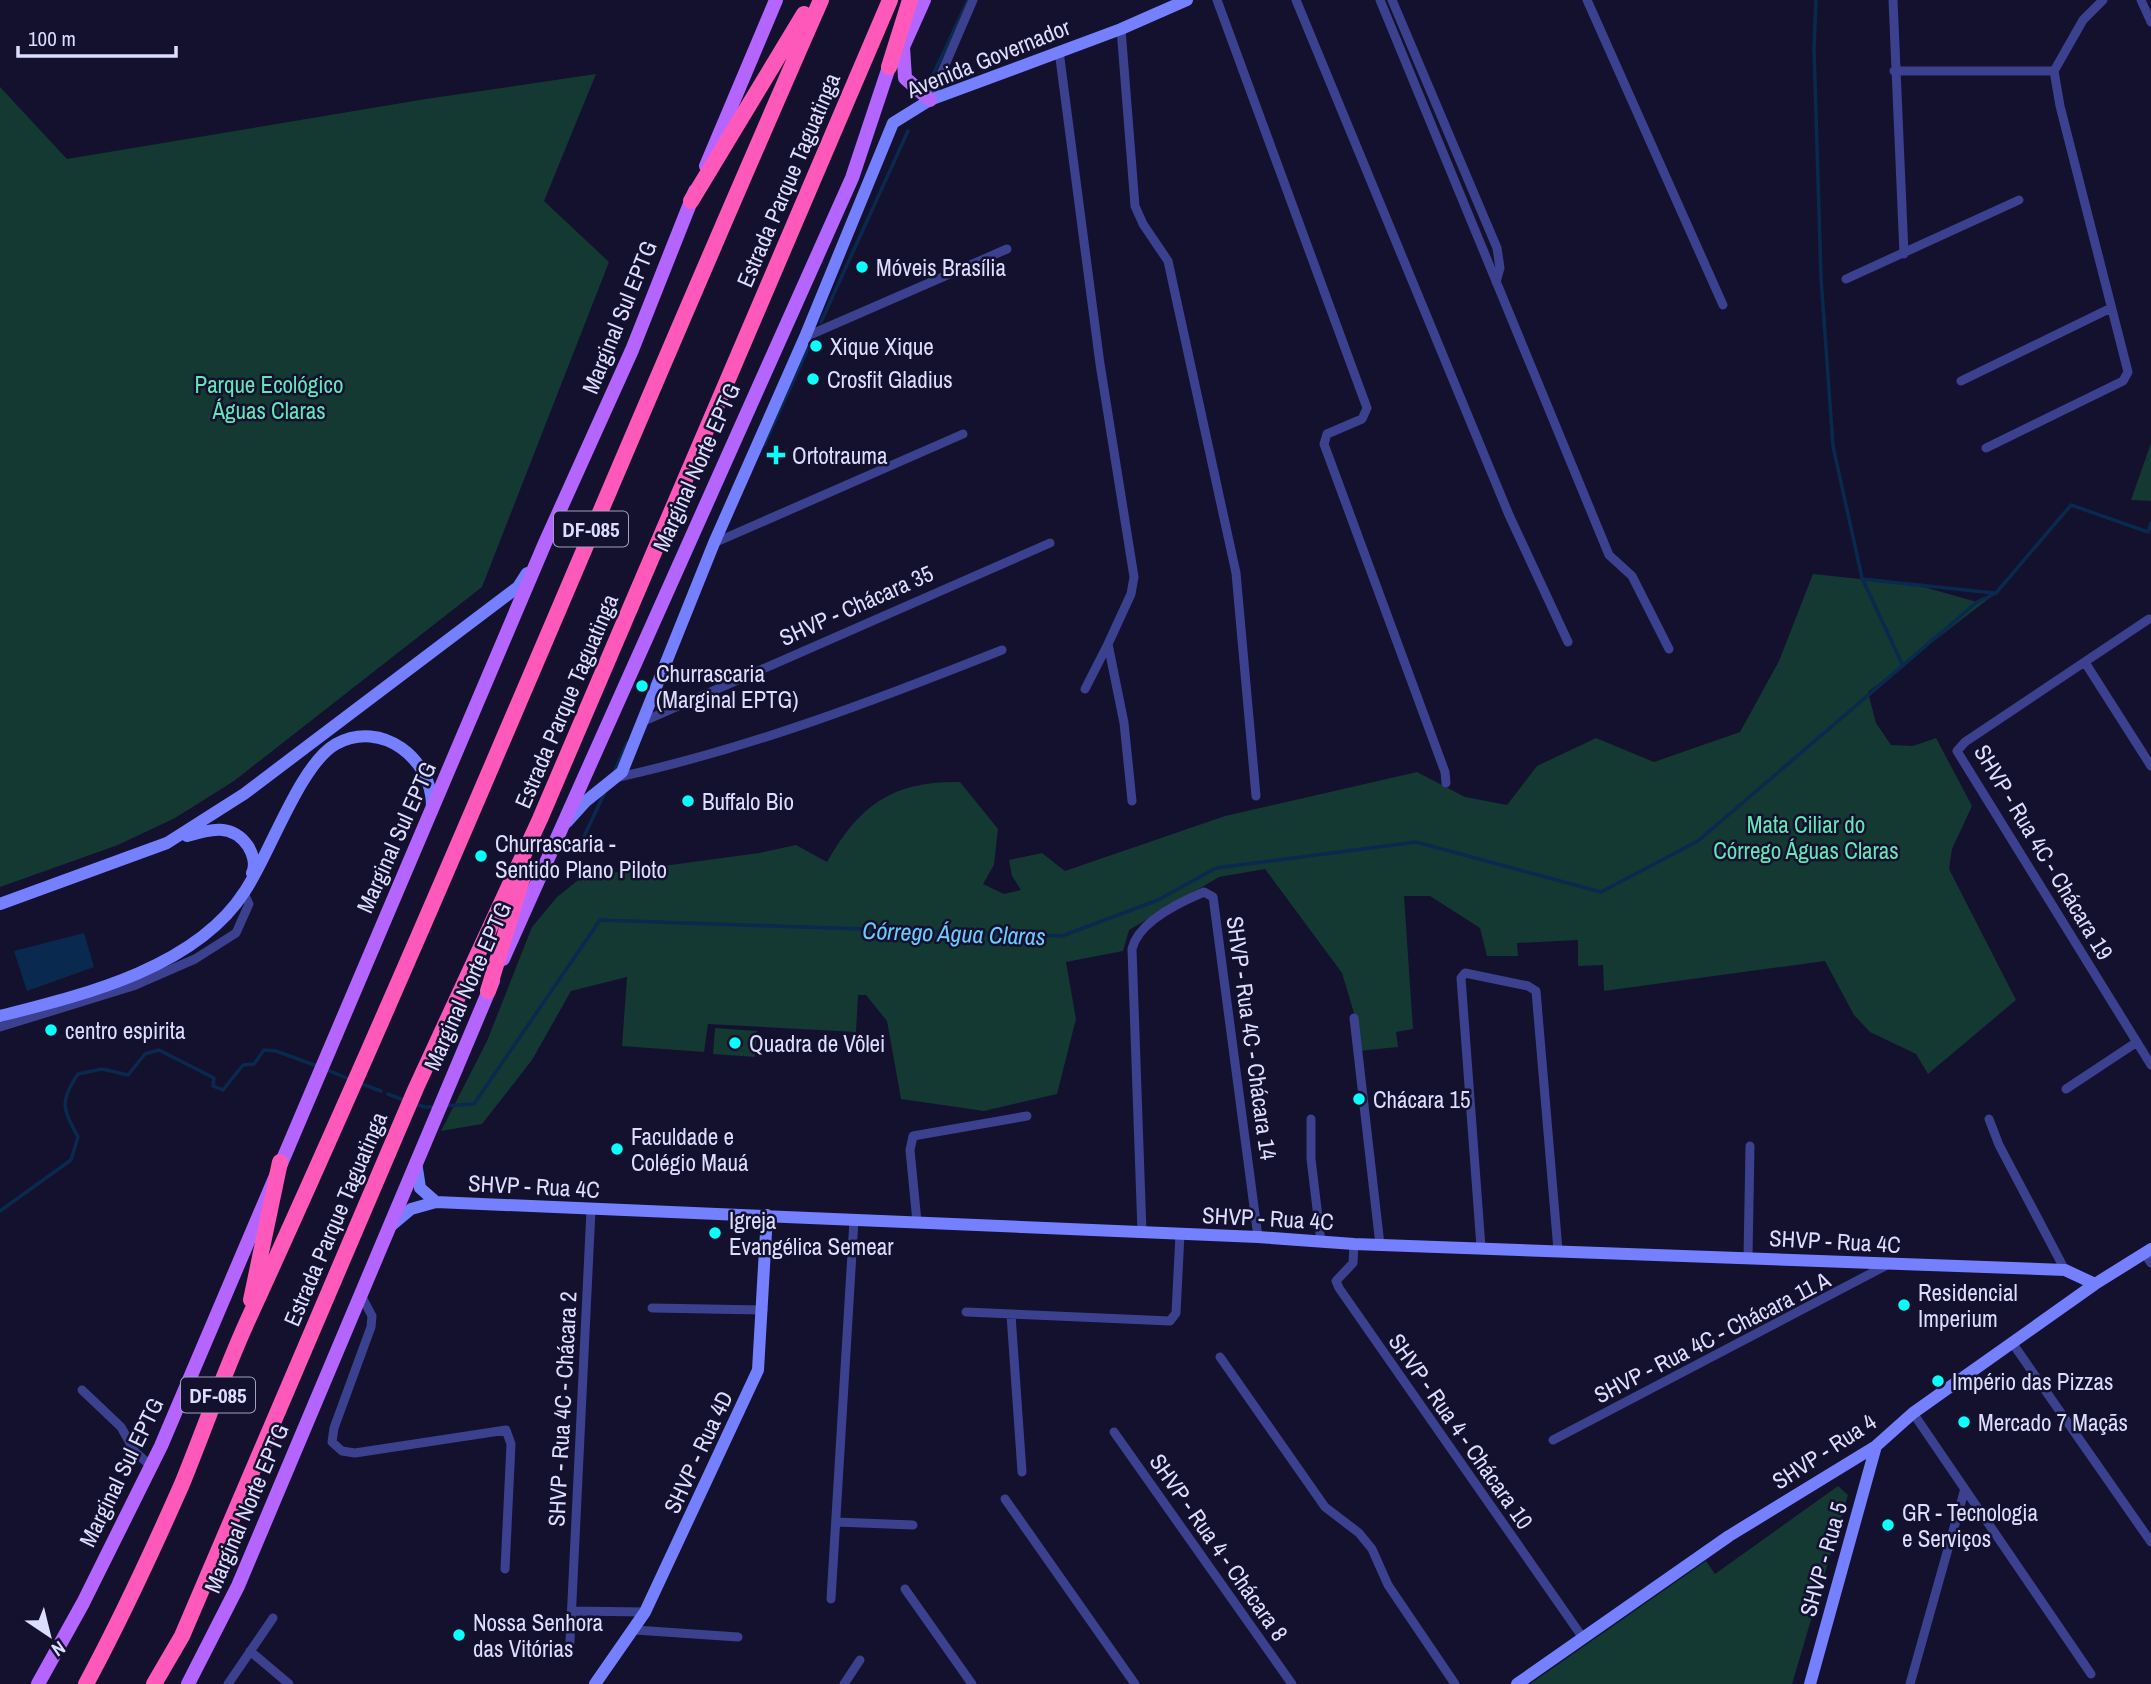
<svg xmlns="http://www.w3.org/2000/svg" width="2151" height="1684" font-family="'Archivo Narrow',sans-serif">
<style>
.green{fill:#143832}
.water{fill:#092a4e}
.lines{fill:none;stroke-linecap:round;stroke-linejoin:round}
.stream{stroke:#092a4e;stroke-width:3.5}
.street{stroke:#3b418e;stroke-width:9}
.secondary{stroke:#7480ff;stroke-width:12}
.primary{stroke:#b464ff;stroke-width:14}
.highway{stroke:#ff58bb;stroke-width:16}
.poi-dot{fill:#09fffc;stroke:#13112d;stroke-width:2.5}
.labels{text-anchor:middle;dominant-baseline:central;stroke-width:5;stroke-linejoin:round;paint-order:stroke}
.shield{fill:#13112d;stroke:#a0a0c0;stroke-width:2}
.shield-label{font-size:21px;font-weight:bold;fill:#ddf}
.street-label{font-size:23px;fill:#ddf;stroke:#13112d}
.poi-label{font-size:23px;fill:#ddf;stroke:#13112d;text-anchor:start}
.park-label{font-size:23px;fill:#63e5b6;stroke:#13112d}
.water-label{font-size:24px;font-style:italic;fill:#6bcbff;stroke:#13112d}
</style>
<rect width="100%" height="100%" fill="#13112d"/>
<path class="green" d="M596,74l-52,127 65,61 -127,325 -248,194 -59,37 -57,27 -118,42v-800l67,72 359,-60z
M2151,443v58l-20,-1z
M1813,574l104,11 60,17 19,-9 -128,99 8,31 15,22 22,1 23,-8 36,68 -20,43 -3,20 67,131 -88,74 -12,-20 -46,-22 -16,-17 -29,-54 -221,30 -1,-26 -25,1v-26l-61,3 1,13h-31l-7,-28 -50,-32h-26l9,133 -17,3 2,15 -40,4 -2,-31 -14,-47 -77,-104 -46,8 -90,53 -6,21 -57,11 10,57 -19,75 -73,17 -83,-12 -14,-78 -21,-26h-8l-2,37 -148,-8 -4,28 -82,-6 5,-69 -56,14 -39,69 -50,64 -41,7 46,-90 45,-114 25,-30 25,-20 177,-24 37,-8 31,17c33,-58 66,-81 133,-80l38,47 -4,36 -11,19 21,10 17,-4 -9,-14 -3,-16 33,-7 23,18 160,-55 192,-44 48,25 42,8 30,-39 59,-28 58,24 86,-30 39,-71z
M715,1028l42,3 -2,26 -42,-3z
M1838,1486l10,9 -56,189h-262l176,-123 9,13z"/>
<path class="water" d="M84,933l10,34 -67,24 -13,-40z"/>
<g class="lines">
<path class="stream" d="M1816,0l-2,48 7,230 12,168 29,132 41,88
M932,77l36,-77
M821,322l87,-191
M764,445l47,-103
M1862,579l132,14
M615,770l12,-27
M579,847l26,-55
M327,1070l22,9
M359,1083l22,8
M388,1094l18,7
M413,1103l11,4h12
M444,1106l30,-2 126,-184 462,16 96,-36 58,-32 200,-26 185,50 97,-51 279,-239 19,-9 75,-88 77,27 3,-9
M0,1211l71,-51 7,-23c-15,-28 -19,-35 0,-63l24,-5 26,6 17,-21 14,-4 55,28 -1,8 10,4 20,-25 11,-1 10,-14 12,1 44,16"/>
<path class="street" d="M1217,0l150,408 -5,11 -35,15 -3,10 121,328 1,11
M1296,0l213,515 59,127
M1380,0l229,555 23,21 37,73
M1392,0l105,248 3,20 -4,14
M1587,0l136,305
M1893,0l11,254
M2141,0l10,22
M1121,29l14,177 8,18 25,37 68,312 20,223
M1059,51l41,313 34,213 -3,17 -23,50 16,79 8,78
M1894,71h160
M930,100l43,-100
M1846,279l173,-79
M805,337l202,-88
M1961,381l150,-73
M1986,448l137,-67 5,-9 -68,-266 -6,-35 29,-51 20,-20
M714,543l249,-109
M2149,619l-184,123 -8,9 194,314
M2086,664l65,102
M1085,689l23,-45
M642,722l408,-179
M619,777c132,-29 257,-77 383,-127
M1354,1018l26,227
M0,1027l133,-41 62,-27 41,-26 13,-29 -5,-11
M2066,1089l71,-47
M1311,1119v40l10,83
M1989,1119l10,26 66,125
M917,1222l-7,-72 3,-14 114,-20
M1142,1232l-10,-283c6,-27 48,-47 72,-57l9,5 1,7 44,333
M1354,1244l-1,19 -17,18 3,7 244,350
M1481,1247l-20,-269 4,-5 63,13 8,5 22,259
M2144,1253l7,10
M1748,1257l2,-111
M362,1297l10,19 -1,11 -37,101 -2,14 10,9 13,2 151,-23 5,14 -6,125
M652,1308l111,2
M966,1312l204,9 6,-8 4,-79
M1011,1315l11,157
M2013,1344l138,198
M1220,1357l105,150 34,26 13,16 16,36 67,99
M82,1390l39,37 14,25 16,14
M1913,1413l178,261
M1114,1432l178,252
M1553,1440l334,-175
M1005,1499l130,185
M836,1522l77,3
M905,1589l67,95
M831,1599l23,-379
M572,1611l73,1
M635,1630l103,7
M570,1642l21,-432
M250,1651l39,33
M228,1684l45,-66
M844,1684l16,-24
M1910,1684l54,-192"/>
<path class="secondary" d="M567,822l19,-21 36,-29 92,-229 91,-206 88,-214 37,-23 191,-71 66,-29
M187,836c23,-7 45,-13 61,10 5,8 8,19 4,27
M0,904l167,-61 77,-49 274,-207 9,-14
M0,1016c83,-21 196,-48 245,-125 25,-37 55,-127 91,-147 46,-25 96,15 96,62
M416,1162l4,26 16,14
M392,1225l19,-16 25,-7 822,35 96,7 711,26 30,14
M595,1684l50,-72 113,-242 9,-155
M1517,1684l212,-148 147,-90 37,-33 182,-129 56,-35
M1810,1684l66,-238"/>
<path class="primary" d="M903,47l2,31 25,22
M706,166l70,-166
M503,959l349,-781 37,-111 14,-20 21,-47
M38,1684l45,-81 78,-157 384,-903 87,-193 63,-159
M188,1684l50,-98 255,-605"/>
<path class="highway" d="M889,67l21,-67
M691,201l113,-187
M488,991l35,-115
M251,1300l29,-138
M86,1684c35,-65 66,-132 96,-200 22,-54 41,-109 65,-162 200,-437 380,-882 574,-1322
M154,1684l28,-48 234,-548 124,-269 350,-819"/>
</g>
<g class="poi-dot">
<circle cx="862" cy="267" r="7"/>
<circle cx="816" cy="346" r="7"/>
<circle cx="813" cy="379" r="7"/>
<path d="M772.5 444.5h7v7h7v7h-7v7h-7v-7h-7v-7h7z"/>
<circle cx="642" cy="686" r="7"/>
<circle cx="688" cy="801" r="7"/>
<circle cx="481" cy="856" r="7"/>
<circle cx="51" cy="1030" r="7"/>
<circle cx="735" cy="1043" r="7"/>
<circle cx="1359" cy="1099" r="7"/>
<circle cx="617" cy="1149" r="7"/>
<circle cx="715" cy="1233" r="7"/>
<circle cx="1904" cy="1305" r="7"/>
<circle cx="1938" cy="1381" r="7"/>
<circle cx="1964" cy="1422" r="7"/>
<circle cx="1888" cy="1525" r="7"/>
<circle cx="459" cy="1635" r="7"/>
</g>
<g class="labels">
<g class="shield">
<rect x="554" y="511.5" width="74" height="35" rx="5"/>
<rect x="181" y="1377.5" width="74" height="35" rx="5"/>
</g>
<g class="shield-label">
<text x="591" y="529">DF-085</text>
<text x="218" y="1395">DF-085</text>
</g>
<g class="street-label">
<text transform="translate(988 58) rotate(-22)">Avenida Governador</text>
<text transform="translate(788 180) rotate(-67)">Estrada Parque Taguatinga</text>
<text transform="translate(619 317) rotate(-68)">Marginal Sul EPTG</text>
<text transform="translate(696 467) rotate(-66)">Marginal Norte EPTG</text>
<text transform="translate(856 605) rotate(-24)">SHVP - Chácara 35</text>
<text transform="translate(566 701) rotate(-67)">Estrada Parque Taguatinga</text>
<text transform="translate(396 837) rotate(-66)">Marginal Sul EPTG</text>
<text transform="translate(2044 852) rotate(59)">SHVP - Rua 4C - Chácara 19</text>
<text transform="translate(467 986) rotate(-66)">Marginal Norte EPTG</text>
<text transform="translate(1252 1038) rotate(82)">SHVP - Rua 4C - Chácara 14</text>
<text transform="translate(534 1186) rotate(3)">SHVP - Rua 4C</text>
<text transform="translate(1268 1218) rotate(3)">SHVP - Rua 4C</text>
<text transform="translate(335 1219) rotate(-67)">Estrada Parque Taguatinga</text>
<text transform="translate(1835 1241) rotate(3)">SHVP - Rua 4C</text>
<text transform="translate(1712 1337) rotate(-27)">SHVP - Rua 4C - Chácara 11 A</text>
<text transform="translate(562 1409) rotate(-87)">SHVP - Rua 4C - Chácara 2</text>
<text transform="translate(1461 1431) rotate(55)">SHVP - Rua 4 - Chácara 10</text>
<text transform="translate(1824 1451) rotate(-33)">SHVP - Rua 4</text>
<text transform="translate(698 1452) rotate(-65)">SHVP - Rua 4D</text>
<text transform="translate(121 1472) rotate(-64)">Marginal Sul EPTG</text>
<text transform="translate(246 1508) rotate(-67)">Marginal Norte EPTG</text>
<text transform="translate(1219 1547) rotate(55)">SHVP - Rua 4 - Chácara 8</text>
<text transform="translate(1823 1559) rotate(-74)">SHVP - Rua 5</text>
</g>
<g class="poi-label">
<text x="876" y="267">Móveis Brasília</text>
<text x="830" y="346">Xique Xique</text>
<text x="827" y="379">Crosfit Gladius</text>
<text x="792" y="455">Ortotrauma</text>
<text x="656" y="673">Churrascaria<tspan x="656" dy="26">(Marginal EPTG)</tspan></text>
<text x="702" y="801">Buffalo Bio</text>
<text x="495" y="843">Churrascaria -<tspan x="495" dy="26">Sentido Plano Piloto</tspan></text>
<text x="65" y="1030">centro espirita</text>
<text x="749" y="1043">Quadra de Vôlei</text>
<text x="1373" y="1099">Chácara 15</text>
<text x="631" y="1136">Faculdade e<tspan x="631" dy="26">Colégio Mauá</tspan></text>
<text x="729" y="1220">Igreja<tspan x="729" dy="26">Evangélica Semear</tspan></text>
<text x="1918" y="1292">Residencial<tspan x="1918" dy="26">Imperium</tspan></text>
<text x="1952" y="1381">Império das Pizzas</text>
<text x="1978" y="1422">Mercado 7 Maçãs</text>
<text x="1902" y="1512">GR - Tecnologia<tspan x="1902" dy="26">e Serviços</tspan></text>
<text x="473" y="1622">Nossa Senhora<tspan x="473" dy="26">das Vitórias</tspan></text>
</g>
<g class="park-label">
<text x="269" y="384">Parque Ecológico<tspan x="269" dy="26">Águas Claras</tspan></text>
<text x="1806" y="824">Mata Ciliar do<tspan x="1806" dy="26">Córrego Águas Claras</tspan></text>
</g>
<g class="water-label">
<text transform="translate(954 933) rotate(2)">Córrego Água Claras</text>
</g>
</g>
<g transform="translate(49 1635) rotate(145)" stroke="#13112d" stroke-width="5" paint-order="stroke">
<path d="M0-5L12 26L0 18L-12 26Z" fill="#ddddff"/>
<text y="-10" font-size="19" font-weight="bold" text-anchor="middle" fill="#ddddff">N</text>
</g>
<path d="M18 46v10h158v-10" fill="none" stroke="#ddddff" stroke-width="3.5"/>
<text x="28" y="46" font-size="21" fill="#ddddff" stroke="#13112d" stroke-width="5" paint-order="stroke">100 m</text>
</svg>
